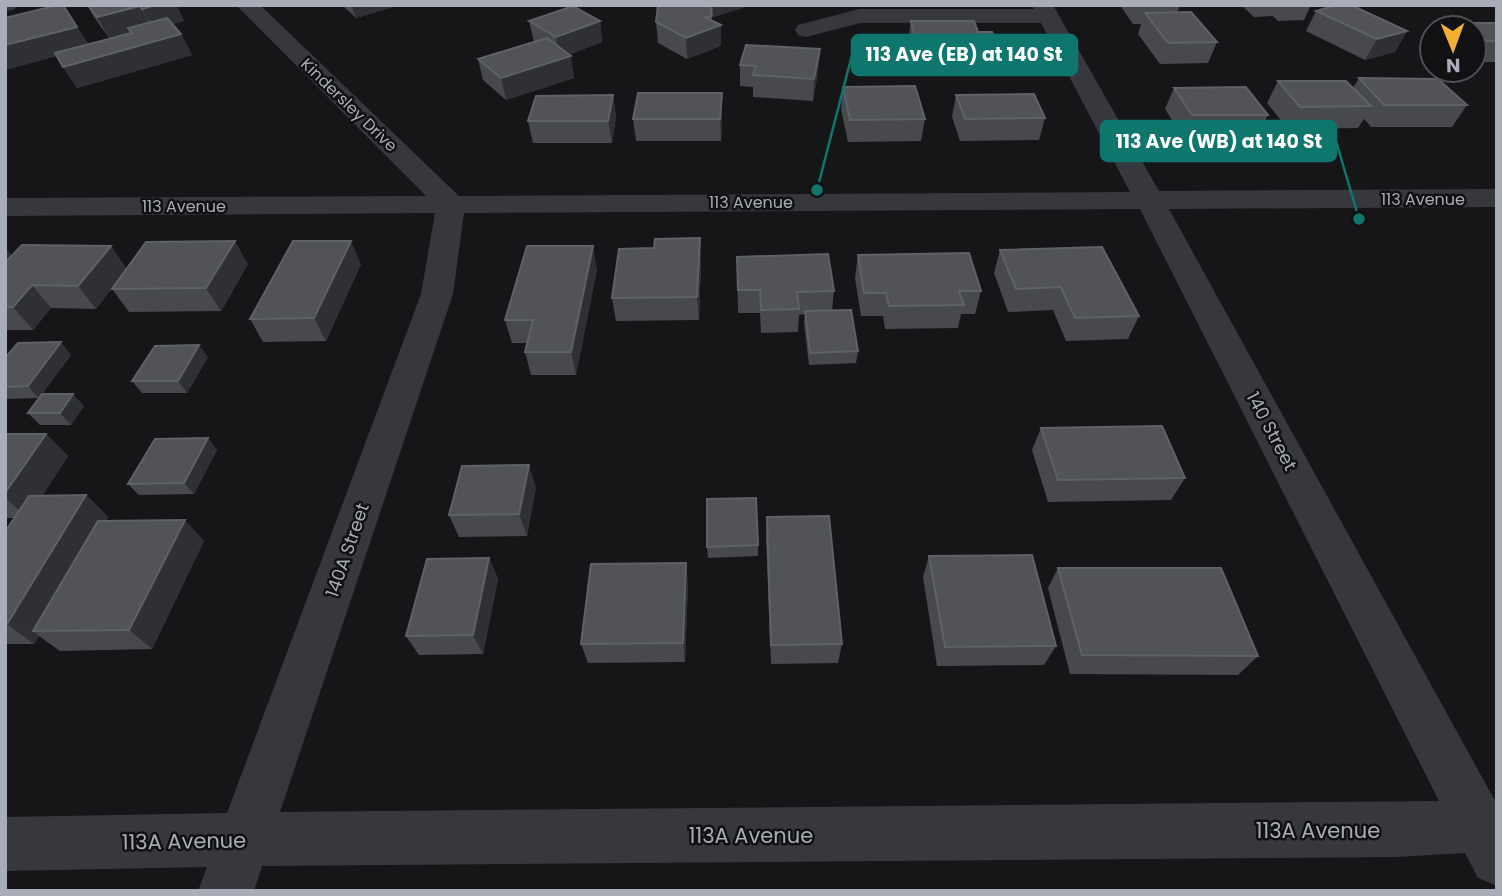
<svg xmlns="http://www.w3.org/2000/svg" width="1502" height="896" font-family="Poppins,sans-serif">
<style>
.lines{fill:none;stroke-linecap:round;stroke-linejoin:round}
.minor{fill:#37383d;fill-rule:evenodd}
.wall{fill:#47494d}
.shaded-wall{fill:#2f3033}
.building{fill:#525359;stroke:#5f6168;stroke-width:2}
.labels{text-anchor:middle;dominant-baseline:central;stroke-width:5;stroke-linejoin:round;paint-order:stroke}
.far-street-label{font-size:16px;fill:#a8adb8;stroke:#111113}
.street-label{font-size:18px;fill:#a8adb8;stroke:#111113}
.near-street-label{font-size:21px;fill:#a8adb8;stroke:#111113}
.leader{fill:none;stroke:#0f766e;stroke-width:2.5}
.callout-dot{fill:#0f766e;stroke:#111113;stroke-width:2.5}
.callout{fill:#0f766e;stroke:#0f766e;stroke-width:2.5}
.callout-label{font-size:19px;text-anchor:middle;font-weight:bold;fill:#fff}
</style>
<rect width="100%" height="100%" fill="#161618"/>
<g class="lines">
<path class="minor" d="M5,5h12l-3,5 -9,1z
M236,5h24l199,191 671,-4 -89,-169h-181l-54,14 -8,-2 -3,-5 3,-5 61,-16h175l-3,-4h22l106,186 338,-2v18l-328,2 325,590 3,-1v88l-19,-8 -13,-25 -69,4 -1134,9 -8,25h-56l9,-24 -202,4v-54l222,-4 194,-519 14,-81 -430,3v-18l421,-2zM1140,209l299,592 -1159,11 173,-518 11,-81z"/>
</g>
<path class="wall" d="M87,5h89l8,16 -12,3 9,10 11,21 -115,33 -21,-32 -51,14v-52l72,9 11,17 43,-11 -22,5 -15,-21z
M342,5h58l-44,13z
M658,5h94l-39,12 -1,-1v5l9,4v21l-34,13 -29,-16 -2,-21z
M1120,5h60l-3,8 40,29 -9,21 -48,1 -22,-30 3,-10h-8z
M1241,5h70l-7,15 -26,1 -5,-5 -19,1z
M1316,11l91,20 -12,21 -30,8 -59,-29z
M529,21h71l2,21 -34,13 6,23 -68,22 -23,-20 -5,-21 56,-17z
M911,21l67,11 19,13 -4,21h-79l-6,-24z
M1453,23h44v39h-23v-34h-24z
M820,49l-2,22 -5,30 -60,-4v-10l-13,-1v-21z
M1359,78l108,27 -15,22h-81l-7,-8 -6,9 -70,1 -21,-26 11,-22 75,7z
M843,87l82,32 -4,22 -73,1 -7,-33z
M1174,88l94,27 -11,22h-74l-18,-28z
M722,93v22l-1,26h-85l-3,-22z
M613,95l3,22 -4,26h-79l-5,-22z
M956,95l89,23 -6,22 -79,1 -8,-24z
M5,248l7,8 115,13 121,-5 -27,47 -92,1 -17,-23v-1l-16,21 -45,-1 -18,22h-28z
M1000,250l139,66 -11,23 -62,2 -13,-31 -45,2 -14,-39z
M858,255l123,36 -6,23h-14l-3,14 -73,1 -2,-13h-22l-6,-38z
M737,257l97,34 -2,20 26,40 -2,12 -47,2 -5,-42 1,-9 -6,1 -1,17 -37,1 -1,-20h-22z
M701,261l-2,59 -83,1 -4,-23z
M361,264l-35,77 -63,1 -13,-23z
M597,269l-21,106h-45l-6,-23 2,-9h-15l-7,-23z
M71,355l-29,39 42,12 -13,19h-31l-12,-12 11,-15 -34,1v-41z
M208,357l-21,36h-45l-10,-12z
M1041,428l144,50 -14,22 -123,2 -16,-52z
M5,434h41l22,22 -26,40 44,-1 22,22 -2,4 98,20 -52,108 -92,2 -21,-15 -5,8h-29v-112l9,-14h-9z
M208,438l9,12 -23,44 -55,1 -11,-11z
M536,487l-9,49 -68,1 -10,-22z
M767,517l75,127 -4,19 -67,1 -5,-126z
M758,545v11l-50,2 -1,-11z
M929,556l127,90 -12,19 -107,1 -14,-89z
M489,558l9,21 -15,75 -64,1 -13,-19z
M1058,568l200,88 -20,19 -168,-1 -22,-86z
M688,584l-3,78 -97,1 -7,-19z"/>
<path class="shaded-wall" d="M155,5h21l8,16 -31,8 -11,-20z
M351,5h49l-44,13z
M711,5l1,18 9,2v21l-34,13 -1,-21 25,-9z
M713,5h39l-39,12z
M140,6l11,21 -23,1 2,4 -21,6 -12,-21z
M600,21l2,21 -43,16 -3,-21z
M77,27l13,20 -85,23v-25z
M1407,31l-12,21 -30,8 12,-21z
M181,34l11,21 -115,33 -14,-21z
M820,49l-2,22 -5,30 1,-22z
M571,56l3,22 -68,22 -5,-22z
M722,93v22l-1,26 -1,-22z
M613,95l3,22 -4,26 -4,-22z
M700,238l1,23 -2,59 -2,-23z
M235,241l13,23 -27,47 -15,-23z
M351,241l10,23 -35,77 -12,-23z
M111,246l16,23 -31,40 -18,-23z
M593,246l4,23 -21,106 -5,-23z
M5,248l16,20 -16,17z
M32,285l19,23 -18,22 -20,-23z
M61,342l10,13 -32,43 -11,-12z
M199,345l9,12 -21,36 -9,-12z
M73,394l11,12 -13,19 -11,-12z
M46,434l22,22 -40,62 -23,-20v-5z
M208,438l9,12 -23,44 -10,-11z
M529,465l7,22 -9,49 -8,-22z
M86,495l22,22 -66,114h-9l6,5 -5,8 -27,-20z
M185,520l19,21 -52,108 -23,-19z
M489,558l9,21 -15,75 -10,-19z
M686,563l2,21 -3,78 -2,-19z"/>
<path class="building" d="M58,5h5l14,22 -72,18v-27z
M88,5h67l-13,4 -2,-3 -43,11z
M658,5h53v12h-7l17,8 -35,13 -30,-16z
M1337,5h14l56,26 -30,8 -61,-28z
M573,6l27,15 -44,16 -27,-16z
M1191,12l26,30 -49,1 -23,-30z
M167,18l14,16 -118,33 -8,-14 77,-20 -4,-5z
M911,21h63l4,11h14l5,13h-80z
M1453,23h44v18h-21l-2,-1v-12h-15z
M547,38l24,18 -70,22 -23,-19z
M746,45l74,4 -6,30 -61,-4 3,-9 -16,-1z
M1359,78l79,1 29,26h-83z
M1278,81h68l25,25 -71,1z
M915,86l10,33 -75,1 -7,-33z
M1246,87l22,28h-76l-18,-27z
M638,93h84l-2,26h-87z
M1034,94l11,24 -80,1 -9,-24z
M613,95l-5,26h-80l8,-25z
M700,238l-3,59 -85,1 7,-49 35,-1 1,-9z
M235,241l-29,47 -94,1 34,-47z
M293,241h58l-37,77 -64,1z
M22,245l89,1 -33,40 -46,-1 -19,22h-8v-44z
M527,246h66l-22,106h-46l8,-32h-28z
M1102,247l37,69 -64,2 -14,-31 -45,2 -16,-39z
M969,253l12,38h-22l5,14 -75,1 -3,-13h-22l-6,-38z
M828,254l6,37 -37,1 2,17 -38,1 -1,-20h-22l-1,-33z
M851,310l7,41 -48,2 -5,-42z
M61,342l-33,44 -23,1v-29l13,-15z
M199,345l-21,36h-46l23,-35z
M42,394h31l-13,19h-32z
M1162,426l23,52 -127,2 -17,-52z
M5,434h41l-41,59z
M208,438l-24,45 -56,1 27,-45z
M529,465l-10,49 -70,1 13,-49z
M86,495l-79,129h-2v-92l24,-36z
M756,498l2,47 -51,2v-48z
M829,516l13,128 -71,1 -4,-128z
M185,520l-56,110 -96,1 65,-110z
M1032,555l24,91 -111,1 -16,-91z
M489,558l-16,77 -67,1 21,-77z
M686,563l-3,80 -102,1 10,-80z
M1058,568h163l37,88 -176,-1z"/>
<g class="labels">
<g class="far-street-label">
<text transform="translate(349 105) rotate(44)">Kindersley Drive</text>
<text x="1423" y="199">113 Avenue</text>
<text x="751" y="202">113 Avenue</text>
<text x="184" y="206">113 Avenue</text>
</g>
<g class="street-label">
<text transform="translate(1272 431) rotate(62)">140 Street</text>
<text transform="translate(347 550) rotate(-71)">140A Street</text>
</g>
<g class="near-street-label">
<text x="1318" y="830">113A Avenue</text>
<text x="751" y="835">113A Avenue</text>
<text transform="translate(184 841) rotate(-1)">113A Avenue</text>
</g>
</g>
<path class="leader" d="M817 190L852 55M1359 219L1336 141"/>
<g class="callout-dot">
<circle cx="817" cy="190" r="7"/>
<circle cx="1359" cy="219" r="7"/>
</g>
<g class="callout">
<rect x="852" y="35" width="225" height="40" rx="7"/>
<rect x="1101" y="121" width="235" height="40" rx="7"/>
</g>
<g class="callout-label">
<text x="964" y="61">113 Ave (EB) at 140 St</text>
<text x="1219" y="148">113 Ave (WB) at 140 St</text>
</g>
<rect width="1502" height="896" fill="none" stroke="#a8adb8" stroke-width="14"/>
<g transform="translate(1453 49) rotate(179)"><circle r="33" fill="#111113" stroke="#4d4f55" stroke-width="2"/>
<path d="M0-5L12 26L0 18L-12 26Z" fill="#f2b134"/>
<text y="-10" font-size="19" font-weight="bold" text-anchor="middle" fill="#a8adb8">N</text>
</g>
</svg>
